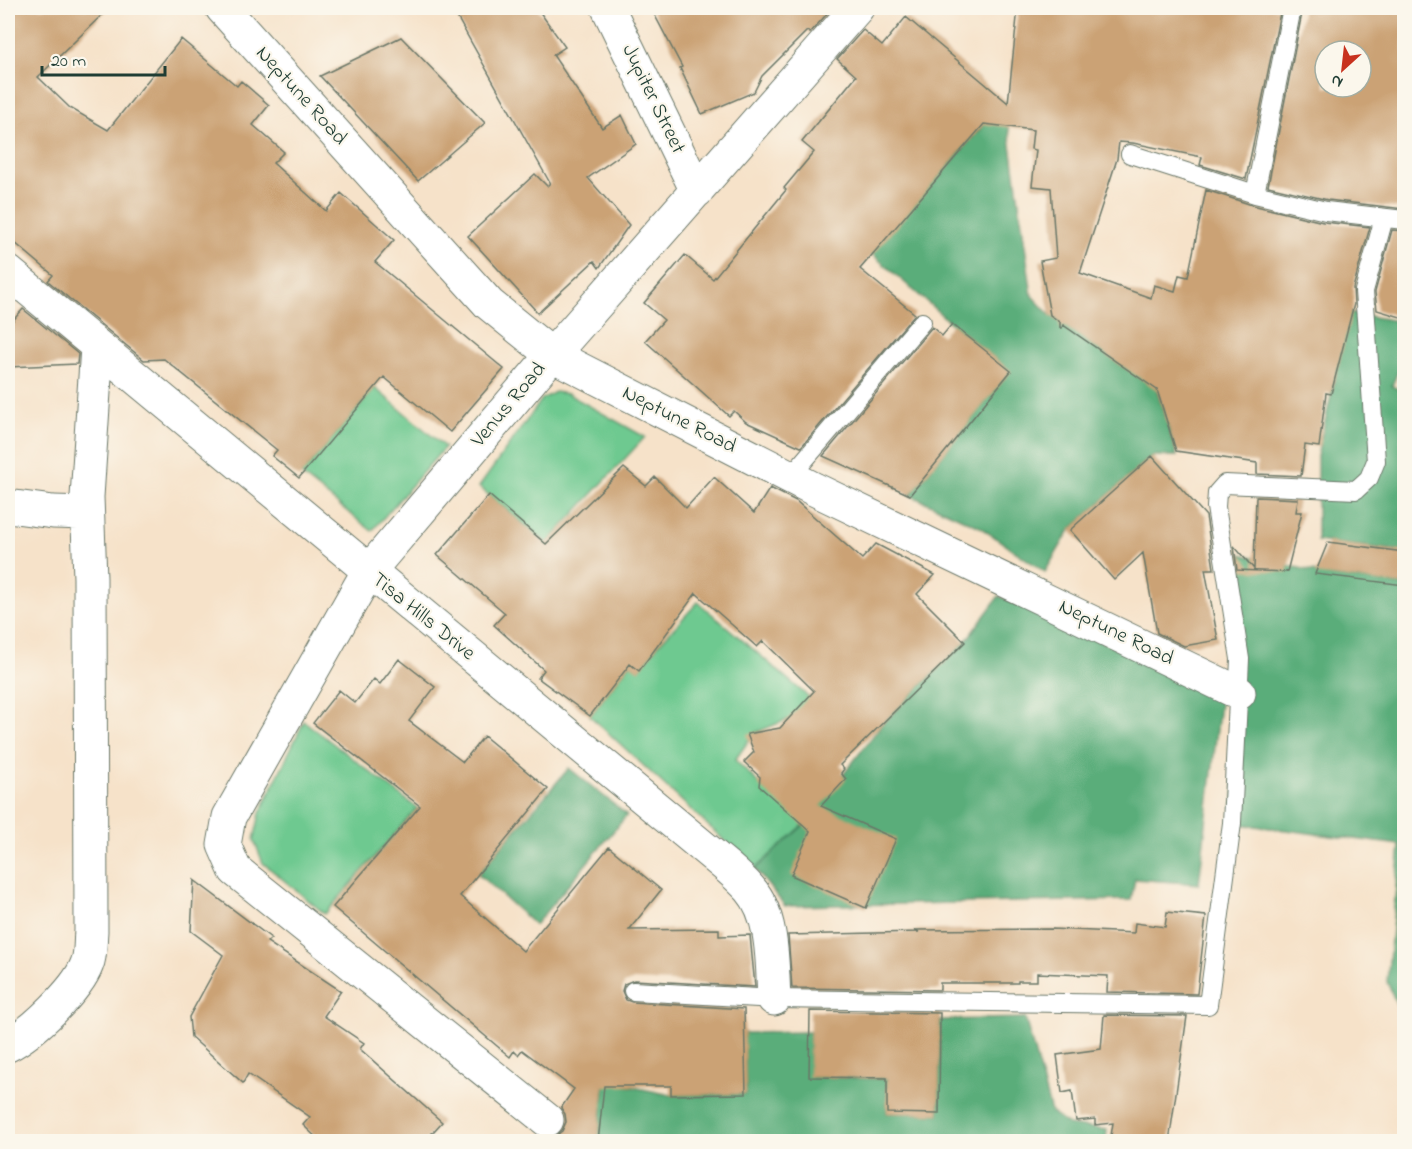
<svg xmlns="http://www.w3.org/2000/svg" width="1412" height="1149" font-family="'Indie Flower',sans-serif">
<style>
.green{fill:#6ec990;stroke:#468362;stroke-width:1.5}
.forest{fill:#5aad7a;stroke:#3c7557;stroke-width:1.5}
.building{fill:#cba274;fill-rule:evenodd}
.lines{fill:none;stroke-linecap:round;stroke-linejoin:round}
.service-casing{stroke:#6a7768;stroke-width:20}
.minor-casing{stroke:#6a7768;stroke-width:35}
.service{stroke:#fff;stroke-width:18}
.minor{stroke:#fff;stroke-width:33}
.labels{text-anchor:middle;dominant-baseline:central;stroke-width:4.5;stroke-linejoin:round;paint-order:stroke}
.street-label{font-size:21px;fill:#1f3d34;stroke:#fbf7ec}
</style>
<rect width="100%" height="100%" fill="#fbf7ec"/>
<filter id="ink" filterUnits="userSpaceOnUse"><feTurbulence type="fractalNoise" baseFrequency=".0167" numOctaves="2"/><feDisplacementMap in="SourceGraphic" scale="12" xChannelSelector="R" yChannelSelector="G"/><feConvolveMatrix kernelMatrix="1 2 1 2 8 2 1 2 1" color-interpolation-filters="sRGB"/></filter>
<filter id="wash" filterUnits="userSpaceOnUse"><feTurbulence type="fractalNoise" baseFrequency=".008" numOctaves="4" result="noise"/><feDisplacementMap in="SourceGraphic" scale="24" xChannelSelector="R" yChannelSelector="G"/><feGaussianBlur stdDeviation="1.35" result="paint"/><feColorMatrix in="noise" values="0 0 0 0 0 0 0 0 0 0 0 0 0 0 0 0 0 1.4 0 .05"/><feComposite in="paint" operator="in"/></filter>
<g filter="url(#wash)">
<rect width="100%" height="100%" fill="#f6e2c9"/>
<path class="green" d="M375,388l70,59 -73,84 -71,-56z
M555,392l13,2 77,43 -98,106 -68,-56 63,-88z
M698,602l114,98 -23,19 -35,14 -19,27 40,39 32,23 -52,47 -165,-153 40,-52 9,6 20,-26z
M304,721l113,87 -92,106 -62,-51 -9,-23 6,-27z"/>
<path class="forest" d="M1005,101l27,195 18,19 73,51 29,9 25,81h-25l-82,74 -25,42 -67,-46 -68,-31 100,-124 -58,-47 -81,-71z
M1350,313l54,9v34l-12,30 12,6v159l-87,-10v-85z
M1223,550l110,26 71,9v436l-17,-39 13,-137 -168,-22 7,-130z
M999,596l222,99 -22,189 -64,-5 -4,21 -346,6 -30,-37 52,-47 75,-98 83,-82z
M569,768l58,47 -92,110 -57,-51z
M1025,1018l26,94 17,13 39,5 -1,12h-508l7,-61 66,14 75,-1 -2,-61 66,-1v45l77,2v34l52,1 1,-94z"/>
<g id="blocks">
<path class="building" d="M8,8h101l-71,69 32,31 38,22 73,-91 56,47 4,-5 28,24 -16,20 31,27 -11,11 53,48 15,-18 53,47 -19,22 129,107 -54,63 -66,-55 -85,101 -27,-22 5,-6 -113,-91 -20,1 -96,-79 5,-6 -45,-38z
M452,8h85l28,39 -12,8 49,73 20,-13 14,29 -48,34 41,47 -30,43 -5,-7 -56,52 -70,-77 67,-62 12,12 3,-3z
M651,8h181l-22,25 -3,-2 -45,45 -8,16 -52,22 -22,-46 2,-1z
M1018,8h263l-35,171 -46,-14 2,-8 -69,-14 -14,-1 -2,17 -37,114 71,25 3,-13 21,6 4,-16 9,2 18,-87 46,15 71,17 47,5 -17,61 1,16 -23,90 -5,-1 -7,54 -14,-2 -4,31 -44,-2v-11l-81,-12 -19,-61 -94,-65 -1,3h-2v-6l-10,-7 -10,-54 16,-3 -5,-70 -19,-2 4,-36 -5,-1 2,-19 -49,-6 -124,145 55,45 -114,133 -55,-25 -12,-11 -5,5 -84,-75 19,-21 -20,-17 41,-48 28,24 73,-89 -2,-2 30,-36 -12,-10 54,-66 -19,-17 26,-29 19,16 24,-29 102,86z
M1303,8h101v201l-76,-9 -60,-14zM1325,51h36v36h-36z
M401,37l84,86 -67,58 -98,-105z
M1392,230l12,1v87l-27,-8 -2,-18z
M23,309l55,45 -1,10 -69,3v-41z
M952,324l59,47 -101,124 -87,-39 109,-129 10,9z
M1152,456l54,60 8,53h-9l13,71 -34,6 -27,-13 -14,-80 -29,27 -44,-50z
M624,468l22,18 9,-9 31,31 28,-31 40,36 16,-25 26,13 66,58 14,-15 59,31 -18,19 48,48 -125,123 4,4 -3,4 5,6 -25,27 75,33 -30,69 -75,-33 19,-44 -51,-45 1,-9 -16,-15 10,-10 -7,-18 33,-6 34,-37 -51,-50 -6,6 -61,-54 -57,78 -9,-7 -40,52 -52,-38 6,-8 -50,-45 11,-12 -68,-58 52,-60 57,49z
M1256,497l42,2 -2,13h6l-15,60 -50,-2 -3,-24 20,23z
M1328,542l76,10v33l-89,-11z
M399,659l36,28 -26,34 54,41 21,-26 64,53 -88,107 63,55 86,-104 52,43 -32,40 90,-1v7l31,-1 5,52 -121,-7 -10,4 -2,7 4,9 6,2 112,7 2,85 -75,1v-9h-67l-6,56h-30l-10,-8 4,-3 4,-9 -1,-8 -4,-6 13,-19 -52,-39 -4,5 -4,-4 -4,6 -177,-150 87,-101 -107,-83 26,-33 16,13 19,-24 6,5z
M194,880l77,58 -4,4 74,49 -17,25 40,27 -4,6 82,73 -18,20h-103l-18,-17 7,-8 -62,-43 -5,9 -52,-46 -2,-20 34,-62 -32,-24z
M1167,912l39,4 -9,78 -90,-2 1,-16 -71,-3v8h-19v2h-78v7l-148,-2 -4,-53 131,-3 -5,-2 138,-1 82,4 1,-10 30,4z
M810,1011l130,2 -1,101 -52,-1v-35l-78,-1z
M1104,1015l83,1 -18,126h-59l3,-19 -18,2v-6l-19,2 -4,-30 -10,2 -5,-38 44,-6z"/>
</g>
</g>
<g filter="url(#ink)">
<use href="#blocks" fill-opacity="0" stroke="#6a7768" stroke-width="1.5"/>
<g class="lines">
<defs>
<path id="service" d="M1130,154l125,40 71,17 78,9
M1255,194l37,-186
M790,477l132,-155
M633,991l141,8 434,6 24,-182 8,-164 -24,-152 1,-14 8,-9 131,6 13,-12 7,-17 -12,-170 20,-73"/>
<path id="minor" d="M222,8l267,296 63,51 262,134 425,204
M608,8l89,183
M8,272l718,594c8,7 17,15 24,23 24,27 22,76 24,110
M8,506l45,6 34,1
M8,1045c24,-12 70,-56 79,-81 4,-9 3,-23 4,-33l-1,-353 -3,-81 10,-150
M547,1120l-312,-250 -11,-25 5,-28 139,-245 184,-217 305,-347"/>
</defs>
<use href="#service" class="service-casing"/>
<use href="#minor" class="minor-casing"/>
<use href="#service" class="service"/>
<use href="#minor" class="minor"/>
</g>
</g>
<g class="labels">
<g class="street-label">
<text transform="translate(301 96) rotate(48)">Neptune Road</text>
<text transform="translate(653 99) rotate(64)">Jupiter Street</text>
<text transform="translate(509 405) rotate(-50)">Venus Road</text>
<text transform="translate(679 420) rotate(27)">Neptune Road</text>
<text transform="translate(423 617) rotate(39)">Tisa Hills Drive</text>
<text transform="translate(1116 633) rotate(26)">Neptune Road</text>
</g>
</g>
<rect width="1412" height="1149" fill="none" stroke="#fbf7ec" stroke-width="30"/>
<g transform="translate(1343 69) rotate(207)"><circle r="28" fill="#fbf7ec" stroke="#a3ada2" stroke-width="1.5"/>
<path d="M0-4.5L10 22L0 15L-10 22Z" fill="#c8321e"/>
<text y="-9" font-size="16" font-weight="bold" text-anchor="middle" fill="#1f3d34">N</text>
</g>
<path d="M42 66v9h123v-9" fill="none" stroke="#1f3d34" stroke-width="3"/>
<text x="51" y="66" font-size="18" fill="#1f3d34" stroke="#fbf7ec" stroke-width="4.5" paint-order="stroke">20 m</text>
</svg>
